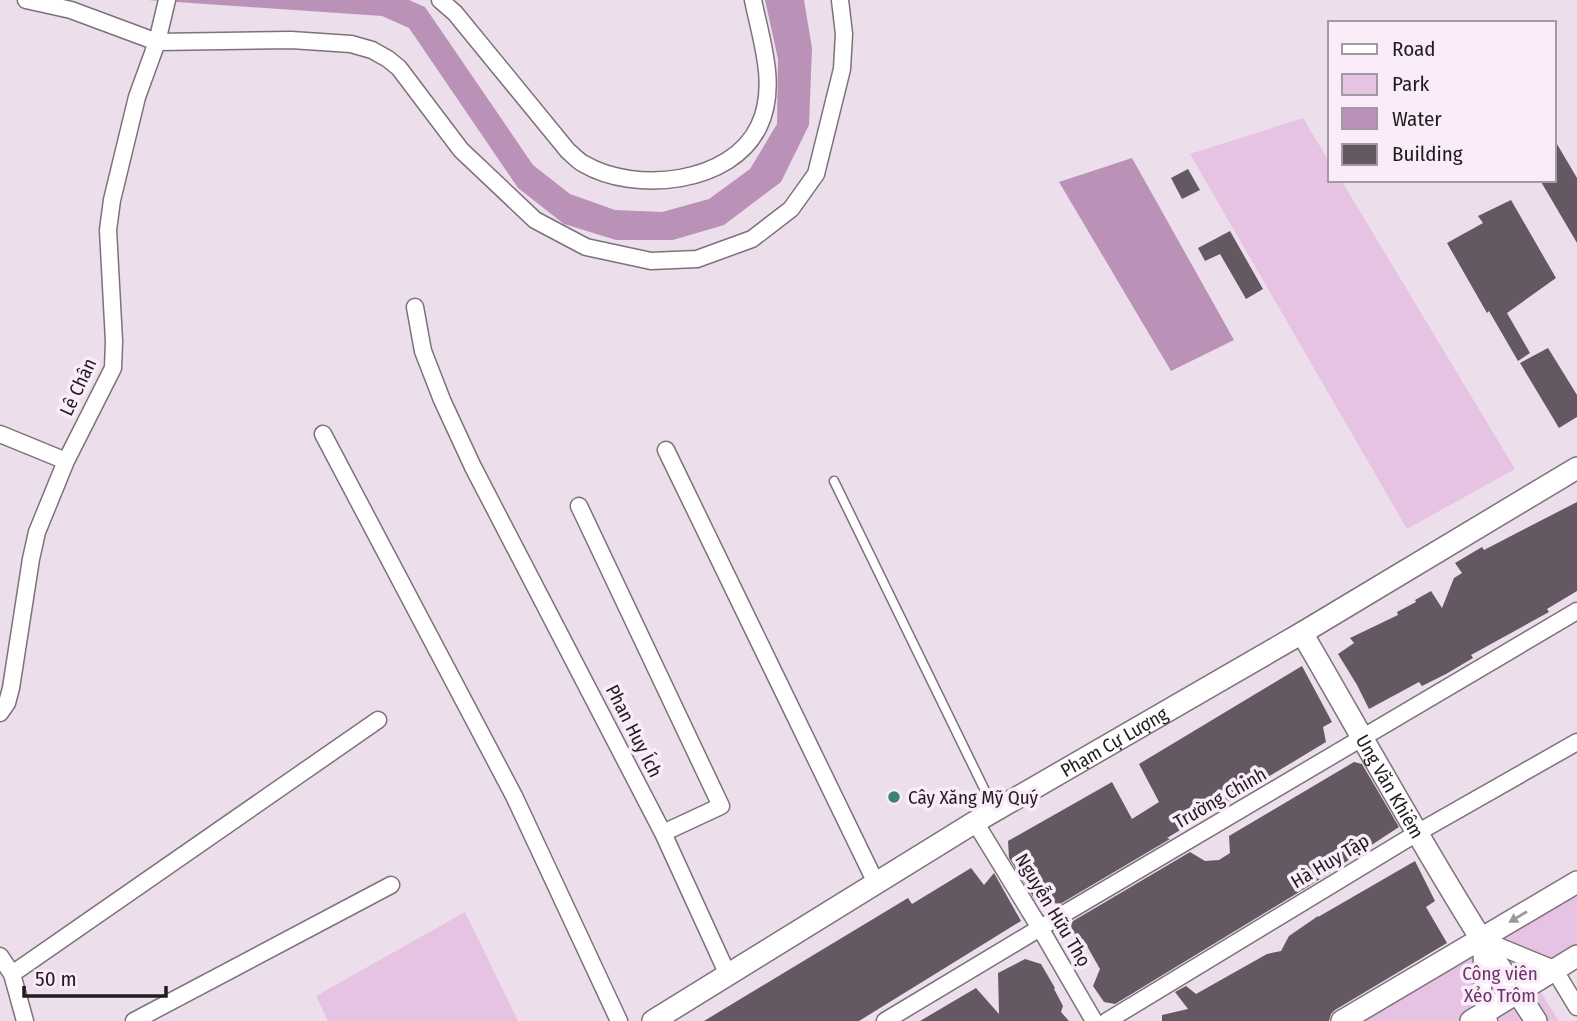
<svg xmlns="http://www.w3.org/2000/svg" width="1577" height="1021" font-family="'Fira Sans Condensed',sans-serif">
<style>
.green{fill:#e6c3e3}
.water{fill:#ba92b7}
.building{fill:#645862}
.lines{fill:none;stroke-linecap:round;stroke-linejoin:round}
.lane-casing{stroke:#7d717b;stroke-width:11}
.street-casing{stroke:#7d717b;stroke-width:19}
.secondary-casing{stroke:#7d717b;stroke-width:24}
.lane{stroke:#fff;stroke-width:8}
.street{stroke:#fff;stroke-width:16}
.secondary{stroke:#fff;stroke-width:21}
.oneway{fill:#9b999b}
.poi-dot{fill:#3a817b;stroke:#faecf8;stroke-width:2.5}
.labels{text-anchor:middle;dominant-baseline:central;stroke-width:7;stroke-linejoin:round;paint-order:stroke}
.street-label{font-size:19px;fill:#211c20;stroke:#faecf8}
.poi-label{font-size:19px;fill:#211c20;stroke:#faecf8;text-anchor:start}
.park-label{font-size:19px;fill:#693667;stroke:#faecf8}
</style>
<rect width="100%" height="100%" fill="#ecdfeb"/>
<path class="green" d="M1303,118l27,45v17h11l174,289 -108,60 -217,-375z
M1577,895v70l-39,23 21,33h-194z
M465,912l53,109h-190l-12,-25z"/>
<path class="water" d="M148,0h261l16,7 108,158 37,29 45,16 47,2 47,-13 41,-30 27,-45 1,-65 -13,-59h39l8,48 -3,77 -28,57 -57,43 -51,15h-57l-52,-16 -46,-36 -109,-160 -27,-12z
M1132,158l102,182 -63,31 -112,-189z"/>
<path class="building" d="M1554,139l23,39v65l-37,-63h14z
M1188,169l12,21 -18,9 -11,-21z
M1511,200l45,78 -49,35 23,40 -12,8 -29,-50 -2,2 -40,-70 36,-20 -5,-7z
M1230,231l33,58 -17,10 -26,-45 -15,7 -7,-13z
M1548,348l29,47v22l-18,11 -39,-65z
M1577,502v89l-30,18 2,3 -78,43 2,3 -27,16 -24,12 -3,-4 -50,27 -12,-24 -19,-31 16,-11 -4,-5 48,-23 -1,-3 19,-10 -1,-2 16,-9 11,17 12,-30 8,-5 -7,-10 27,-16 2,3z
M1302,666l30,56 -9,5 3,15 -159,96 3,1 -110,65 -25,-4 -26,-42 -1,-17 104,-59 20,37 27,-17 -20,-38z
M1354,762l8,2 37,63 -90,59 -194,118 -11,-2 -11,-16 7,-17 -17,-30 -10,2 -5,-17 122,-72 15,9 14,-1 11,-7 -1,-17z
M1415,861l20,40 -9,6 21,36 -112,67 -4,4 -2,7h-167v-6l26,-6 -13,-17 11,-6 10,8 71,-40 14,-3 8,-15 29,-20v1z
M971,868l13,17 10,-12 27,48 -162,100h-155l204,-123 4,6z
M1025,959l16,5 14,24 -1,1 9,17 -2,6 8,9h-149l56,-33 23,26 -1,-41z"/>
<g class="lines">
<defs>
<path id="lane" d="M834,481l160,328"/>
<path id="street" d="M26,0l45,10 86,32 134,-2 60,4 21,6 16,9 11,9 62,82 74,70 51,27 65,14 46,-2 55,-20 39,-30 25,-35 26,-105 2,-35 -4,-34
M440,0l15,13 113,138c5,4 10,10 16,13 51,30 148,20 175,-38 19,-40 2,-86 -6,-126
M415,307l8,44 19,49 31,67 190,366 65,142
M0,434l66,27
M323,434l191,362 105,225
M666,450c71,144 139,289 210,433
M579,506l142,300 -58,27
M0,713l7,-10 4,-15 20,-129 6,-27 29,-71 47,-93 1,-27 -6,-111 4,-30 25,-103 20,-55 10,-42
M975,822l65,106 54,93
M0,956l12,18 13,47
M12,974l366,-254
M134,1021l257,-136
M885,1021l155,-93 537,-317
M1107,1021l310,-188 160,-91
M1489,1021l-5,-8 -3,-74 73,30 23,38"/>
<g id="secondary">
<path id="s1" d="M1302,633c59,101 115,204 178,304 17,28 38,55 56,84"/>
<path id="s2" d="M653,1021l322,-199 327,-189 275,-165"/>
<path d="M1342,1021l235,-139"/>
<path d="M1471,1021l106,-65"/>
</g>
</defs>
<use href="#lane" class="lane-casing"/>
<use href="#street" class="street-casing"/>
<use href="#secondary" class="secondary-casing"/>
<use href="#lane" class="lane"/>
<use href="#street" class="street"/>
<use href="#secondary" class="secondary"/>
</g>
<defs><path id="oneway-solid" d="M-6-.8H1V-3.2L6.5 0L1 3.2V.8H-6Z" transform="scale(1.75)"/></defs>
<use class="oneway" href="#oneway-solid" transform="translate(1518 917) rotate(149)"/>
<circle class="poi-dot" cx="894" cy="797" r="7"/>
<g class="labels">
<g class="street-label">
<text transform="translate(78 387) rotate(-65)">Lê Chân</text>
<text transform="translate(634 731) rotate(63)">Phan Huy Ích</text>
<text stroke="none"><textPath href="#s2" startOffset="539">Phạm Cự Lượng</textPath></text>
<text stroke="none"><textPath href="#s1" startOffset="177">Ung Văn Khiêm</textPath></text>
<text transform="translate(1220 798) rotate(-30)">Trường Chinh</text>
<text transform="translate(1330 861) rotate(-31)">Hà Huy Tập</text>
<text transform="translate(1053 910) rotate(59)">Nguyễn Hữu Thọ</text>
</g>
<g class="poi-label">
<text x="908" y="797">Cây Xăng Mỹ Quý</text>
</g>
<g class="park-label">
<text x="1500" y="973">Công viên<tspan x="1500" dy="22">Xẻo Trôm</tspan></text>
</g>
</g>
<rect x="1328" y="21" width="228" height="161" fill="#faecf8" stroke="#a399a2" stroke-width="2"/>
<rect x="1342" y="44" width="35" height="10" fill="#ffffff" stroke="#a399a2" stroke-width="2"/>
<text x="1392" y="56" font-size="21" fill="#211c20">Road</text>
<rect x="1342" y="74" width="35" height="21" fill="#e6c3e3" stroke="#a399a2" stroke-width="2"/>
<text x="1392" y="91" font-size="21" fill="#211c20">Park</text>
<rect x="1342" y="108" width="35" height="21" fill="#ba92b7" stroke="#a399a2" stroke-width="2"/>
<text x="1392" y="126" font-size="21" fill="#211c20">Water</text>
<rect x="1342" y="144" width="35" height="21" fill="#645862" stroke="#a399a2" stroke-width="2"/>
<text x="1392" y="161" font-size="21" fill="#211c20">Building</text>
<path d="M24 986v10h142v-10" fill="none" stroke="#211c20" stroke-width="3.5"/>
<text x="35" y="986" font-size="21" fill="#211c20" stroke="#faecf8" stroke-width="5" paint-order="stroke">50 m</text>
</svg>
